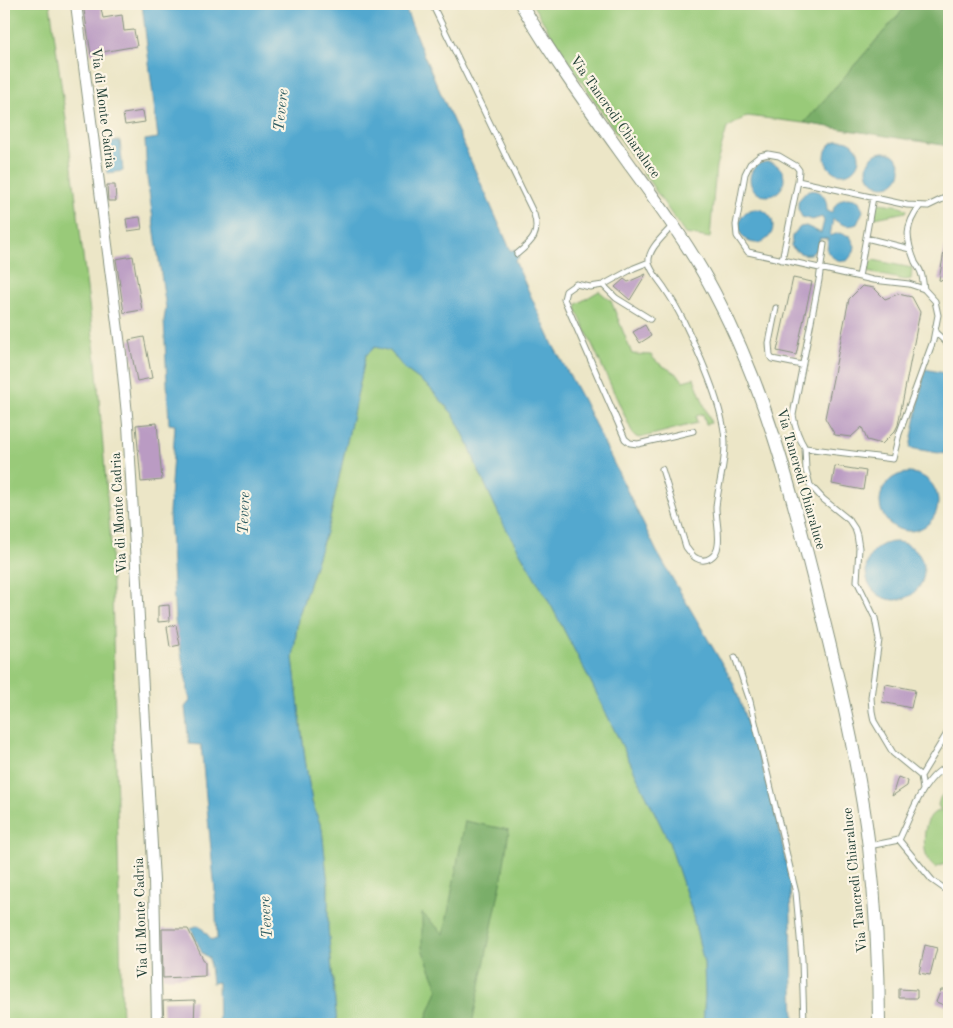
<svg xmlns="http://www.w3.org/2000/svg" width="953" height="1028" font-family="'Old Standard TT',serif">
<style>
.green{fill:#99ca79;stroke:#5c8456}
.forest{fill:#7aae69;stroke:#4c764e}
.water{fill:#53a8cf;stroke:#397282}
.building{fill:#ba9bc3}
.lines{fill:none;stroke-linecap:round;stroke-linejoin:round}
.service-casing{stroke:#86927e;stroke-width:7}
.minor-casing{stroke:#86927e;stroke-width:12}
.tertiary-casing{stroke:#86927e;stroke-width:14}
.service{stroke:#fff;stroke-width:5}
.minor{stroke:#fff;stroke-width:10}
.tertiary{stroke:#fff;stroke-width:12}
.labels{text-anchor:middle;dominant-baseline:central;stroke-width:4.5;stroke-linejoin:round;paint-order:stroke}
.street-label{font-size:14px;fill:#1f3d34;stroke:#fcf5e5}
.water-label{font-size:15px;font-style:italic;fill:#2f5d62;stroke:#fcf5e5}
</style>
<rect width="100%" height="100%" fill="#fcf5e5"/>
<filter id="ink" filterUnits="userSpaceOnUse"><feTurbulence type="fractalNoise" baseFrequency=".02" numOctaves="2"/><feDisplacementMap in="SourceGraphic" scale="10" xChannelSelector="R" yChannelSelector="G"/><feConvolveMatrix kernelMatrix="1 2 1 2 8 2 1 2 1" color-interpolation-filters="sRGB"/></filter>
<filter id="wash" filterUnits="userSpaceOnUse"><feTurbulence type="fractalNoise" baseFrequency=".0096" numOctaves="4" result="noise"/><feDisplacementMap in="SourceGraphic" scale="20" xChannelSelector="R" yChannelSelector="G"/><feGaussianBlur stdDeviation="1.12" result="paint"/><feColorMatrix in="noise" values="0 0 0 0 0 0 0 0 0 0 0 0 0 0 0 0 0 1.4 0 .05"/><feComposite in="paint" operator="in"/></filter>
<g filter="url(#wash)">
<rect width="100%" height="100%" fill="#ece6c7"/>
<path class="green" d="M4,4h46l18,130 28,227 15,183 11,480h-118z
M532,4h376l-104,119 -57,-7 -20,12 -11,38 -6,72 -25,-4 -106,-156z
M880,203l21,3 6,4 -1,2 -31,6 1,-13z
M873,260l39,8 -1,11 -6,1 -38,-8 -3,-5z
M599,291l12,10 21,53 19,1c8,13 25,14 32,26l11,-3 17,45 -5,1 -3,-10 -7,2 1,7 -57,15 -4,-1 -3,-3 -57,-125 1,-5z
M375,347l15,4 15,18 24,18 24,27 16,31 8,22 26,56 49,84 39,75 78,160 22,66 13,55 1,32 -2,29h-366l-9,-96v-43l-6,-56 -10,-27 -7,-43 -12,-101 5,-40 31,-95 37,-168z
M949,786v28h-1l1,1v47l-14,6c-3,-3 -6,-6 -8,-10 -5,-14 -4,-47 14,-47l-3,-6 2,-7z"/>
<path class="forest" d="M908,4h41v142l-145,-23z
M465,821l44,9 -7,48 -30,146h-48l14,-36 -16,-39v-36l22,21z"/>
<path class="water" d="M142,4h262l17,45 90,202 4,-2 4,8 -4,4 38,84 30,55 74,152 77,132 28,83 18,64 10,55 4,138h-91l2,-29 -1,-32 -13,-55 -22,-66 -78,-160 -39,-75 -49,-84 -26,-56 -8,-22 -16,-31 -24,-27 -24,-18 -15,-18 -15,-4 -9,8 -37,168 -31,95 -5,40 12,101 7,43 10,27 6,56v43l9,96h-118l-1,-42 -6,1 -3,-25 -7,-5 -11,-25 8,-3 13,15 5,-1 -2,-48 -14,-146 -12,-1 -4,-37 5,-6 -15,-81 -6,-107 6,-88 -6,-1 -5,-104 2,-12 -19,-130 -2,-38 13,-2z
M825 157a17 17 0 1 1 34 0a17 17 0 1 1-34 0Z
M120,141l3,30 -16,2 -4,-30z
M867 169a17 17 0 1 1 34 0a17 17 0 1 1-34 0Z
M750 179a17 17 0 1 1 34 0a17 17 0 1 1-34 0Z
M808,190c15,0 19,8 19,21l5,1c6,-14 14,-17 27,-11l4,10 -6,13c-10,4 -16,0 -24,-5l-3,17 9,-3 11,3 5,10 -1,6 -7,9c-10,0 -14,-2 -20,-10l1,-12 -8,-1c-1,19 -18,21 -29,8l1,-10 8,-9 6,-1 15,7 3,-12 -2,-4 -10,3 -10,-3 -4,-8v-8z
M739 226a17 17 0 1 1 34 0a17 17 0 1 1-34 0Z
M925,369l24,5v56l-5,24 -34,-6z
M880 502a29 29 0 1 1 58 0a29 29 0 1 1-58 0Z
M866 571a29 29 0 1 1 58 0a29 29 0 1 1-58 0Z"/>
<g id="blocks">
<path class="building" d="M83,4h17l3,14 19,-3 2,16 10,-1 3,16 -46,8z
M143,111l2,11 -20,3 -2,-11z
M107,185h8l1,16h-8z
M140,217l2,12 -14,2 -2,-12z
M945,246h4v36l-10,-2z
M133,256l9,54 -18,3 -8,-54z
M646,274l-16,26 -15,-13 9,-8 4,3z
M793,278l19,4 -16,73 -19,-4z
M862,286l12,2 11,11 13,-5 14,3 8,15 -22,113 -3,6 -13,13 -15,-4 -5,-13 -11,10 -16,-2 -10,-17 24,-119z
M645,325l6,11 -11,7 -7,-11z
M144,337l8,41 -15,3 -8,-41z
M157,423l5,57 -21,2 -5,-57z
M835,466l31,5 -3,19 -31,-6z
M169,605l1,16 -12,1v-16z
M176,625l4,20 -10,2 -3,-20z
M886,684l29,6 -4,18 -29,-6z
M898,777l10,4 -1,5 -15,10z
M162,929h26l17,34v13l-42,2z
M925,945l12,3 -7,27 -11,-2z
M899,989l18,1v8h-18z
M941,990h8v17l-13,-5z
M195,1000l-1,24h-30l-1,-23z"/>
</g>
</g>
<g filter="url(#ink)">
<use href="#blocks" fill-opacity="0" stroke="#86927e" stroke-width="1"/>
<g class="lines">
<defs>
<path id="service" d="M432,4l102,210c6,20 -1,27 -17,40
M798,181l109,24 21,1 21,-10
M920,206c-16,20 -14,33 -5,56 2,4 5,7 6,11 2,5 2,11 3,16
M866,238l44,11
M782,260l16,-79 1,-11 -3,-4 -17,-10 -11,-2 -8,2 -10,8 -5,10 -9,51 1,11 11,16 125,28 36,4 15,5 11,12 3,14 -5,26 -34,93 -6,25 -88,-11c-7,-11 -10,-20 -12,-33l26,-135 5,-36
M649,262l-15,6 -31,17 -13,2 -14,-3 -10,7 -2,8 61,140 5,4 8,1 55,-13
M859,277l14,-80
M603,285l13,13 34,21
M776,308l-7,35 1,13 2,3 30,6
M935,332l14,13
M805,448l1,22 4,15 13,14 26,21 6,9 2,6 2,13 -2,33 18,37 4,22 -8,57 1,14 2,10 19,32 28,23 2,14
M662,469l24,78c3,4 6,9 10,11 10,6 21,-2 22,-13 2,-12 -2,-25 -2,-38 2,-21 9,-42 9,-63 0,-34 -26,-91 -41,-122 -6,-12 -12,-23 -19,-33 -5,-8 -14,-17 -16,-26 -2,-14 16,-28 24,-38
M735,657l15,44 46,192 6,67 2,64
M921,776l28,-46
M899,840c11,-22 25,-66 50,-74
M899,840l33,40 17,12
M869,846l30,-6"/>
<path id="minor" d="M76,4l45,350 7,71 26,456 3,143"/>
<path id="tertiary" d="M521,4c33,56 71,108 109,161 30,41 61,83 85,129 48,91 74,188 99,287 22,88 44,176 55,266 7,59 10,118 10,177"/>
</defs>
<use href="#service" class="service-casing"/>
<use href="#minor" class="minor-casing"/>
<use href="#tertiary" class="tertiary-casing"/>
<use href="#service" class="service"/>
<use href="#minor" class="minor"/>
<use href="#tertiary" class="tertiary"/>
</g>
</g>
<g class="labels">
<g class="street-label">
<text transform="translate(103 108) rotate(83)">Via di Monte Cadria</text>
<text transform="translate(615 117) rotate(55)">Via Tancredi Chiaraluce</text>
<text transform="translate(801 479) rotate(74)">Via Tancredi Chiaraluce</text>
<text transform="translate(119 513) rotate(-93)">Via di Monte Cadria</text>
<text transform="translate(855 880) rotate(-96)">Via Tancredi Chiaraluce</text>
<text transform="translate(141 918) rotate(-92)">Via di Monte Cadria</text>
</g>
<g class="water-label">
<text transform="translate(282 110) rotate(-84)">Tevere</text>
<text transform="translate(245 513) rotate(-88)">Tevere</text>
<text transform="translate(267 917) rotate(-94)">Tevere</text>
</g>
</g>
<rect width="953" height="1028" fill="none" stroke="#fcf5e5" stroke-width="20"/>
</svg>
